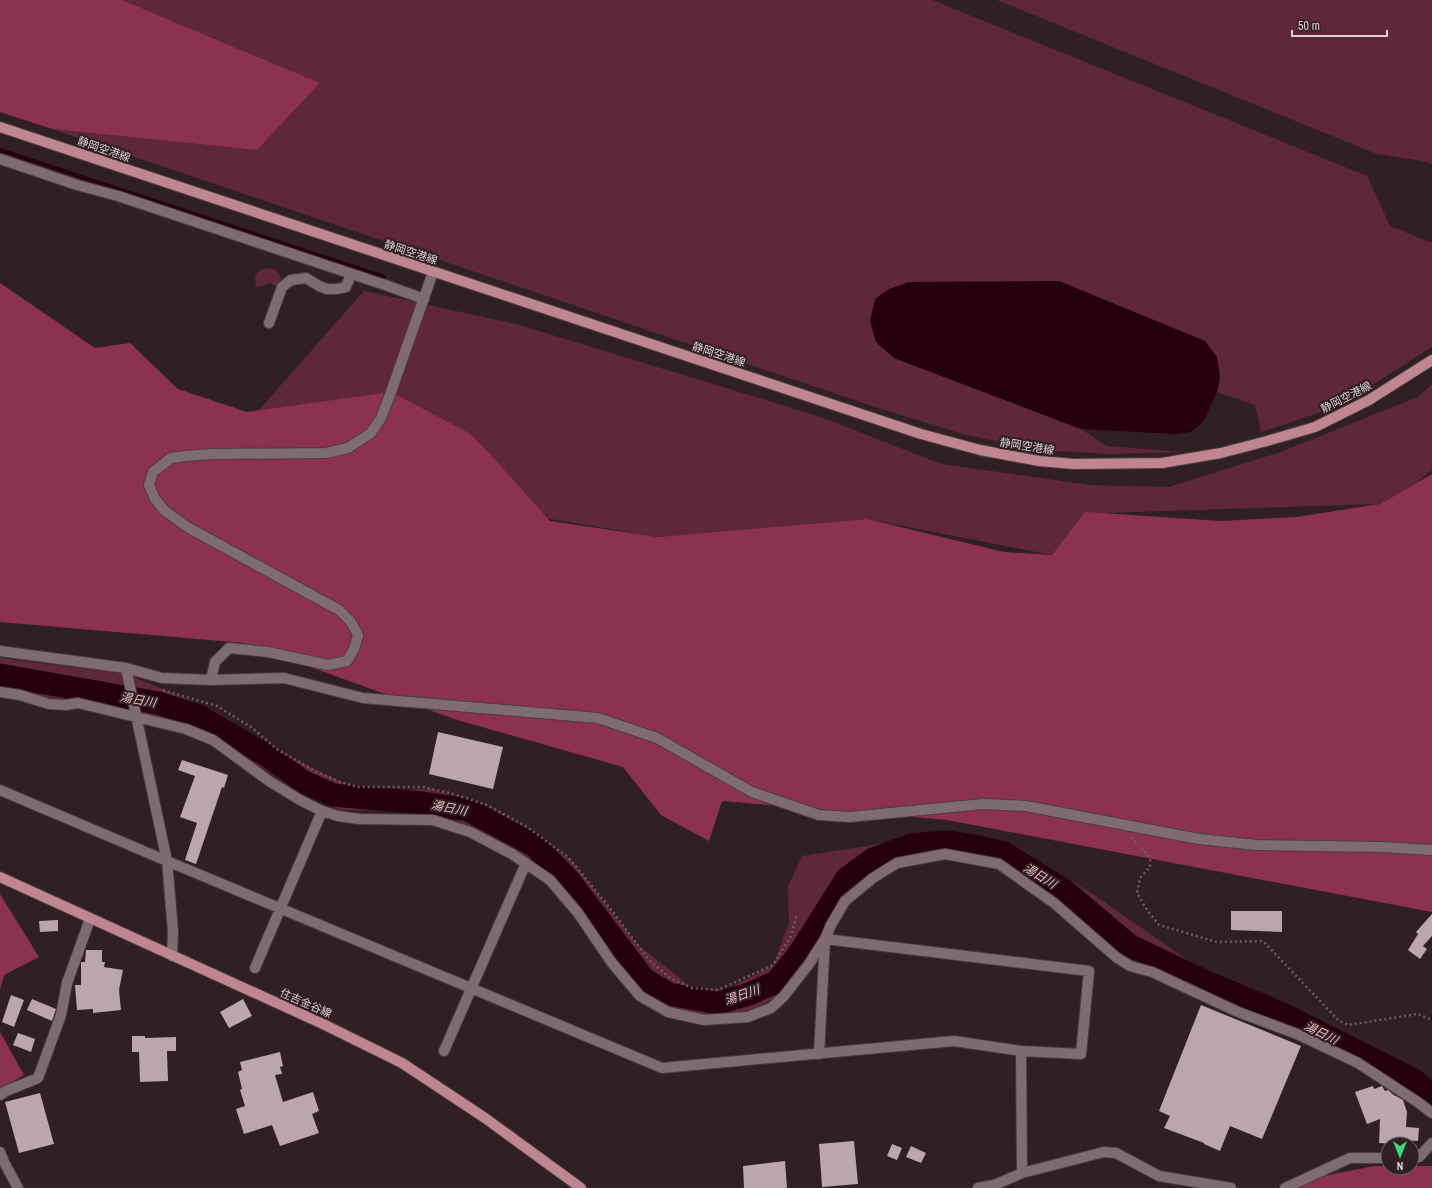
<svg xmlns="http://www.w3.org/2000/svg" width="1432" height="1188" font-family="'Archivo Narrow','Noto Sans JP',sans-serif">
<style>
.green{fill:#5e2838}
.forest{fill:#8d3150}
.water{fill:#26000c}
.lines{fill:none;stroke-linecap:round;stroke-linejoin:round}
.stream{stroke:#26000c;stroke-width:4}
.river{stroke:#26000c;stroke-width:23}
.building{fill:#bba6ab}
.minor-casing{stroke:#4a3d40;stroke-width:12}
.major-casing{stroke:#4a3d40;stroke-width:12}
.path{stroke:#6b5d60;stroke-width:2.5;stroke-dasharray:2 3;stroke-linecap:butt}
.minor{stroke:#7f6c71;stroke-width:10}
.major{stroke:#bf8594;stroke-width:10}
.labels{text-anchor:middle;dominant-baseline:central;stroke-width:4;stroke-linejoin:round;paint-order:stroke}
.street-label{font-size:11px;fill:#dcd1d3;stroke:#302024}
.water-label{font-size:12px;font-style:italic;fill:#f1bcc9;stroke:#302024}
</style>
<rect width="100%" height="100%" fill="#302024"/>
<path class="green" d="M122,0h810l435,176 23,50 42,17v104l-55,35 -56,30 -60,20 -6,-27 -38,-13 3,-15 -326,-19 187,71 26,17 77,6 -75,2 -71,-4 -75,-16 -85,-26 -826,-279 205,21 63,-67z
M997,0h435v164l-9,-3 -46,-7z
M267,268c21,2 15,26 2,14v1l-13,5 -1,-12 5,-6z
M364,291l152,33 305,93 120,47 149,21 79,2 109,-34 140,-56 14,-13v86l-16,13 -36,21 -277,9 -51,42 -185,-36 -209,18 -125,-21 -275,-105z
M0,658l127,16 88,37 81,49 62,30 74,-1 70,25 70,47 64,82 56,45 34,2 47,-25 16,-42 -1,-37 14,-30 65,-10 70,-13 82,16 74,45 123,86 116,46 100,57v31l-61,-42 -65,-33 -177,-83 -129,-96 -55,-10 -58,12 -41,30 -24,39 -46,66 -30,17 -36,1 -51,-8 -43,-43 -27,-43 -48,-57 -101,-52 -99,-2 -46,-20 -76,-51 -64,-24 -155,-26z"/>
<path class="forest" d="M0,0h122l198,83 -63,67 -205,-21 -52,-17z
M0,283l95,65 35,-5 48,46 69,23 144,-20 78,41 20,20 61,68 108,16 209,-18 137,33 48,3 33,-43 136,9 75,-4 84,-13 52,-30v438l-485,-92 -225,-19 -13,40 -48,-26 -38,-48 -169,-48 -210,-76 -244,-21z
M0,894l39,63 -35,18 -4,15z
M0,1032l24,43 -24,14z
M1374,1166h14v2h24v-2h20v22h-144l15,-8z"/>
<path class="water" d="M1059,281l146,60 12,16 3,20 -3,15 -14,30 -12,10 -14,2 -96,-5 -187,-71 -18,-16 -6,-21 5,-22 14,-10 20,-7z"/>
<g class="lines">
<path class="stream" d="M0,150l384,127"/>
<path class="river" d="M0,675l158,28 41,13 67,39 38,27 29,13 90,8 45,7 67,36 33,33 76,100 25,15 49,9 31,-9 27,-12 23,-28 48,-76 26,-19 38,-14 34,-3 24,3 35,8 60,37 65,55 75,36 81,34 129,65 18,16"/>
</g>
<path class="building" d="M438,732l65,15 -10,42 -64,-15z
M182,760l46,15 -4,13 -2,-1 -26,77 -11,-4 12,-37 -17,-6 15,-41 -17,-6z
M1231,911h51v21l-51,-2z
M1432,914v22l-9,10 4,3 -7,10 -12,-9 10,-16 -2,-2z
M58,920v11l-18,1 -1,-11z
M86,950h16v12h3l-1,5 19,3 -4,20 2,20 -28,3v-4l-16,1 -2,-25h6v-23h4z
M11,995l13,5 -10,27 -12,-5z
M32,999l24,10 -4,12 -25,-11z
M243,999l9,17 -23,12 -9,-16z
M1201,1005l100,41 -39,93 -32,-13 -10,25 -16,-7v-1l-40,-15 6,-12 -11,-5z
M18,1033l17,6 -4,13 -18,-7z
M132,1036h13v2l31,-1v14h-9l1,30 -28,1 -1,-30h-7z
M280,1052l3,14 -3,1 2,7 -7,1 8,27 30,-10 6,19 -7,3 7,19 -39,13 -8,-21 -28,9 -8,-25 9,-3 -5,-16 2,-1 -4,-17 4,-2 -2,-8z
M1373,1086l1,3 8,-3 3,5 3,-1 7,6h1l7,4 4,12 -1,15 13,1 -1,13 -21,-1v4l-18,-1 1,-24 -13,5 -12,-32z
M40,1093l14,51 -35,9 -14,-51z
M854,1141l4,43 -36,3 -3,-43z
M892,1144l10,4 -5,12 -10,-4z
M911,1146l15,7 -5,10 -15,-6z
M785,1161l2,27h-43l-1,-22z"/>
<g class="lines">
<defs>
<path id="minor" d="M0,159l77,26 41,11 270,90 36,13
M269,323l13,-36 9,-7 15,-2 13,8 8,3h10l9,-2 5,-13
M0,651l126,17 36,10 49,2 73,-2 79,20 235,20 59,20 95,54 67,23 31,2 133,-13 43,2 173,33 58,6 125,2 50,3
M126,668l41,193 6,70 -1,25
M211,680l4,-18 14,-14 39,4 60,13 19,-4 7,-12 4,-14 -7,-13 -12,-12 -150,-82 -24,-17 -10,-12 -6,-14 4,-13 18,-14 14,-2 28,-2 113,-1 22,-5 23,-15 10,-15 10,-26 42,-120
M0,692l20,3 29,9 17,1 12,-2 108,26 27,11 56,41 31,19 22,11 16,5 21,3 74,1 37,12 42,22 38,26 28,33 34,50 28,33 28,16 36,8 44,-3 23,-9 13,-12 25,-32 16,-25 6,-14 14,-24 28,-23 24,-15 48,-9 54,10 55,39 62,54 14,9 22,6 86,40 59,22 61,29 61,40 13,10
M0,790l167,71 495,207 292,-27 67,10 60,3 8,-83 -264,-32 -6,115
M255,968l67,-157
M444,1051l82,-188
M1021,1051l1,122
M0,1095l6,-4 32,-13 23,-63 6,-32 23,-64
M0,1152l4,10 14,26
M1412,1157h7l13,-14
M978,1188l16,-3 28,-12 82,-21 12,1 43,23 72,12
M1285,1188l65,-30h38"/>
<path id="major" d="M0,127l921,307 59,16 59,11 35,3 88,-1 59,-10 46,-12 48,-14 54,-27 63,-40
M0,877l323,147 79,39 83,55 96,70"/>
</defs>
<use href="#minor" class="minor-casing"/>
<use href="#major" class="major-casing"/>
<path class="path" d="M163,690l54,16 34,21 27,23 39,22 23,10 18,5h65l27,6 37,12 40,22 41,30 45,55 36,48 21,18 22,10 26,2 55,-25 18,-29 6,-22
M1131,837l19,20v10l-10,11 -3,15 10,17 12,15 58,17 46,-1 75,79 10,5 70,-11 14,6"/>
<use href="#minor" class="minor"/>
<use href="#major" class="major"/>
</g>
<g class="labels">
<g class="street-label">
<text transform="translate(104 149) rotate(19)">静岡空港線</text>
<text transform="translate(411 252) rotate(18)">静岡空港線</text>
<text transform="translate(719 354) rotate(18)">静岡空港線</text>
<text transform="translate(1346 397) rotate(-27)">静岡空港線</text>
<text transform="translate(1027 446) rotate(9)">静岡空港線</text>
<text transform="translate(306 1003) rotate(24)">住吉金谷線</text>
</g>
<g class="water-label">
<text transform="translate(138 700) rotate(10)">湯日川</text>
<text transform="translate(449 808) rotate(11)">湯日川</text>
<text transform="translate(1040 876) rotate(31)">湯日川</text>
<text transform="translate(742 995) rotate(-19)">湯日川</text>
<text transform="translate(1321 1033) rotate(27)">湯日川</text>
</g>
</g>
<g transform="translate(1400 1156) rotate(180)"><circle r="19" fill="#302024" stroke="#75676a"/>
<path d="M0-3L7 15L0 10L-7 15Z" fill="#3ed77d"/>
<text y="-6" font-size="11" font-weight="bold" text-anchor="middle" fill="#dcd1d3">N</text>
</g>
<path d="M1292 30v6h95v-6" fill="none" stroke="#dcd1d3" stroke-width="2"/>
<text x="1298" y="30" font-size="12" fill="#dcd1d3" stroke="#302024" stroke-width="3" paint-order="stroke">50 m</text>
</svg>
